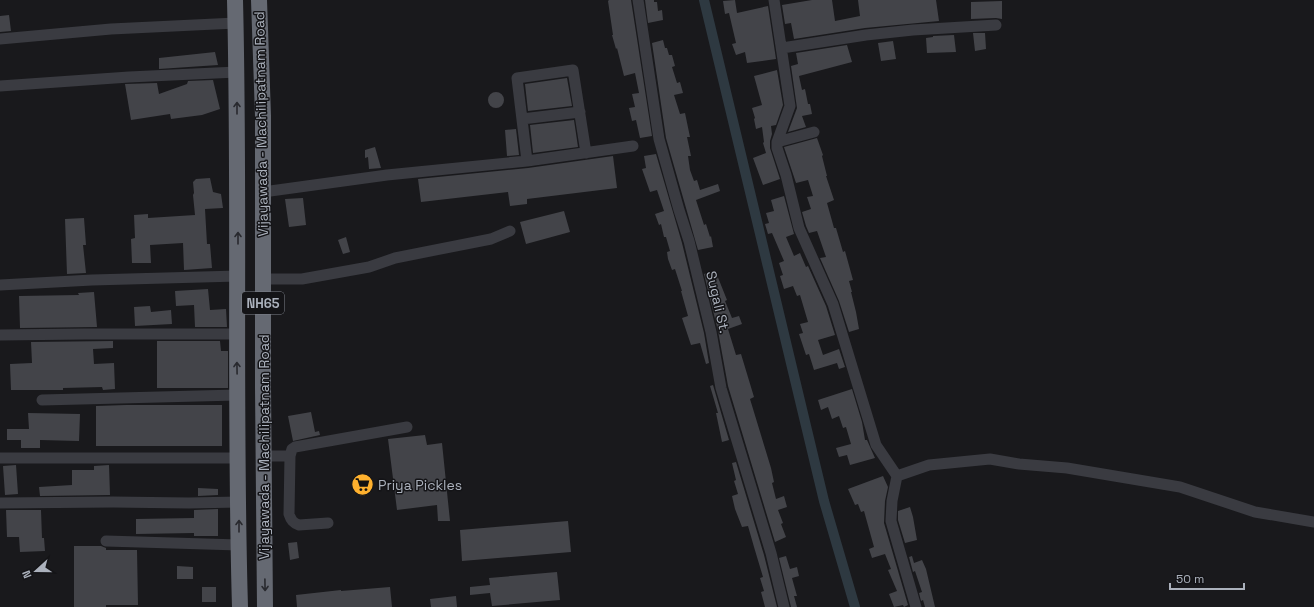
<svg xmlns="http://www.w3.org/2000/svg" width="1314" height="607" font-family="'Space Grotesk',sans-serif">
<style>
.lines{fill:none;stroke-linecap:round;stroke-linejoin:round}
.canal{stroke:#2e3941;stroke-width:10}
.building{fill:#434449}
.minor{stroke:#3a3b41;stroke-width:11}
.highway{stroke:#656972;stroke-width:16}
.oneway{stroke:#28292e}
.labels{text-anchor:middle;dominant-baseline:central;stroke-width:3;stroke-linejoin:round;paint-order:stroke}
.shield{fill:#141417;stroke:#7e828a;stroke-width:1}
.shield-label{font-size:13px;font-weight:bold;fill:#abb1bc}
.street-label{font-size:14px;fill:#abb1bc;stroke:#141417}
.poi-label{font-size:14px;fill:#abb1bc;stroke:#141417;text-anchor:start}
</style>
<rect width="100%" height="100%" fill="#19191c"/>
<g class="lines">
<path class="canal" d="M704,0l120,501 31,106"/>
</g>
<path class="building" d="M609,0h22l21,136 -12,2 -4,-18 -4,1 -3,-13 6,-1 -3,-13 7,-1 -4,-20 -11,3 -7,-28 -1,1 -4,-14h1l-5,-34z
M645,0h9v2h3l1,9 4,-1 1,10 -15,3z
M735,0l2,13 31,-7 8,53 -29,4 -2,-11 -9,3 -4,-11 4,-1 -7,-30 -4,1 -2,-13z
M812,0h20l3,21 25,-5 -2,-16h78l3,21 -74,7 -71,11 -3,-16 -6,1 -3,-19z
M1002,1v18l-6,-1 -25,1v-17z
M9,15l2,16 -11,1v-16z
M973,33h12l1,16 -11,2z
M954,35l2,17 -29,1 -1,-15 7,-1v-1z
M663,40l2,8h2l2,7h3l3,11 -3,1 5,16 3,-1 3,11 -9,2 6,19 5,-1 5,24h-3l4,19h-3l2,14 4,11 3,-1 3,10 18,-6 2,7 -24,9 8,25 2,-1 4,13 1,-1 2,11 -15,3 -32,-112 -14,-95z
M893,41l3,18 -15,2 -3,-18z
M847,45l5,17 -53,14 3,14 3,-1 3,15h2l2,10 -10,2 4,11 -18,5 9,-24 -6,-42 7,-2 -2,-11z
M215,52l3,13 -59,4v-11z
M777,70l6,35 -7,20 -5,1 1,8 -2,7v7l10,31 -17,6 -10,-27 13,-5 -3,-10 1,-1 -2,-15 -6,2 -2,-10 1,-1 -3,-10 10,-3 -8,-29z
M567,78l5,28 -44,5 -3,-27z
M213,80l7,29 -18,6 -31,4 -1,-5 -39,6 -6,-36 32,-1 2,11 28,-10 1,-3z
M488 100a8 8 0 1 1 16 0a8 8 0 1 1-16 0Z
M574,120l4,27 -45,6 -3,-28z
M516,129l3,26 -12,1 -2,-26z
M817,138l6,17 -1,1 5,20h-1l8,24 -7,3 7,25h2l7,24 2,-1 8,29 -4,1 3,11h-1l5,20 3,17 -10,3 -10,-31 -19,-43 6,-1 -9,-26 -8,2 -3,-7 -4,-14 9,-3 -4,-12 6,-1 -5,-16 -12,3 -12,-36z
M375,147l6,21 -12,1 -1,-12 -3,1v-8z
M656,154l26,89 22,90 5,30 -3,1 -6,-21 -9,2 -9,-27 6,-2 -7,-25h1l-7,-22 -3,1 -4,-11 -1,-7 3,-1 -4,-14h-2l-3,-13 -2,1 -4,-11 9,-3 -7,-21 -7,2 -8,-23 4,-1 -2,-12z
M613,156l4,32 -90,11v5l-17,2 -2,-14 -87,10 -3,-23 110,-11z
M210,178l3,14 8,2 2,14 -18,1 2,35h3l2,24 -28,2 -1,-27 -33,2 1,18h-19l-1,-24 4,-1 -1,-23 14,-1v4l47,-3 -2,-20 1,-2 -1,-11 3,-3z
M784,196l10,38 -8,3 8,19 6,-3 6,14 2,-1 18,40 9,29 -17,5 5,15 16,-6 6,18 -6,2 -2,-6 -23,7 -5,-16 -3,1 -7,-21 4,-1 -3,-9 8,-2 -8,-27 -3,1 -4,-10 -9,3 -4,-13 3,-1 -4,-12 5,-2 -12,-28 -4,1 -3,-10 4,-1 -3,-10 8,-2 -3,-11z
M303,198l3,27 -17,2 -4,-28z
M564,211l6,21 -44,12 -6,-22z
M84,218l2,27h-3l3,28 -19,1 -2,-55z
M346,237l4,15 -7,2 -5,-14z
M715,270l12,30 -2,1 7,17 7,-2 3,8 -14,5 8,26 5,-1 13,43 -4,2 21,69 3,14 -2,1 4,16 8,-3 3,11 -9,3 5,13 -2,1 5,13 -11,5 -47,-156 -10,-55 -14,-57z
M208,289l2,21 16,-1 1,18h-32l-1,-22 -18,1 -1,-15z
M94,292l3,35 -77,1 -1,-32 60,-1 -1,-2z
M150,306l1,6 20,-2 1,14 -37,2 -1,-19z
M113,341v7l-20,1 1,15 20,-1 1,26 -12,1 -1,-3 -39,1v2h-52l-1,-26 22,-1 -1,-21z
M157,341h63l1,10h7v37h-71z
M713,385l16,55 -7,2 -6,-29h2l-8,-27z
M852,389l10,33 3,18h2l8,18 -25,7 -3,-10 -8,2 -3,-9 15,-4 -5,-17 -3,1 -4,-12 -7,3 -4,-12 -7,3 -3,-10z
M126,405h96v41h-126v-40z
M311,412l4,20 4,-1 1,4 -27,6 -5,-25z
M28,413l52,1 -1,27 -39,-1v8h-19v-8h-14v-11h22z
M425,435l2,10 15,-2 8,78h-12l-1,-16 -40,5 -9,-71z
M736,462l28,93 13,52h-12l-4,-15 3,-1 -4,-13 3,-1 -9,-30 -6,-21 -6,1 -7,-18 -3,-13 6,-2 -4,-13 2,-1 -4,-17z
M16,465l2,29 -13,1 -2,-29z
M109,465l1,30 -70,1 -1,-9 33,-2v-15h22v-4z
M883,476l5,11 -3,14 -1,22 24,82 -4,2 -1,-2 -9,2 -5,-13 8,-3 -9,-21 3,-1 -6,-15 -13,4 -3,-9 5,-2 -10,-36 -3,1 -3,-8 -3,1 -7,-16z
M198,488l20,1v6l-20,1z
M910,507l3,10 4,23 -12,3 -7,-23v-9z
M218,509v27h-24v-3l-58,1v-15l58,-1v-8z
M6,510h35l1,28h2l1,13 -25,1 -1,-15h-12z
M568,521l3,31 -109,9 -2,-31z
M297,542l2,16 -9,2 -2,-17z
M74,546h27l5,2v2h31l1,55h-32v2h-32z
M786,556l4,13 7,-2 2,9 -7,2 5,18h-3l3,11h-6l-12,-49z
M912,556l2,7 8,-3 4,9 9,38h-10l-2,-7 -2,1 -2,-8 3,-1 -7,-21 -2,1 -4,-15z
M177,566l16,1v12h-16z
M557,572l3,28 -68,6 -2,-13 -20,2v-8l20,-2 -1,-7z
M202,587h14v15h-14z
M390,587l2,20h-95l-1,-12 45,-5v1z
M456,596l1,11h-26l-1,-8z"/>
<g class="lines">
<path class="minor" d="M638,0l21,139 20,71 10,31 22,91 10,56 50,165 13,54
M774,0l16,106 -13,36v6l9,27 13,53 34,76 43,141 21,31
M0,39l111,-10 125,-6
M782,48l84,-13 47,-5 83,-5
M0,86l129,-9 108,-5
M522,119l58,-7
M777,142l37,-10
M527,161l-10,-83 56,-8 13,83
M263,192l124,-17 140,-14 106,-15
M263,282l3,-3h36l67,-12 26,-9 96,-19 19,-8
M0,285l92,-5 146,-4
M0,335l84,-1h153
M42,400l195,-5
M264,456h26
M0,458h238
M0,503l113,-1 76,1 50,-1
M328,523l-29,2c-6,-2 -8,-5 -10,-11l1,-58 2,-7 3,-2 112,-20
M106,541l133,4
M916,607l-25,-86 1,-20 5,-25 32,-11 61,-6 29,5 48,4 113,19 75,25 59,10"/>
<path class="highway" d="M235,0c5,202 -1,405 5,607
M259,0l4,116v272l2,219"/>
</g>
<defs><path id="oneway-shaft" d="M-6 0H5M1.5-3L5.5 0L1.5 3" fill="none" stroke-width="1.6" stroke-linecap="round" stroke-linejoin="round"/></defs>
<g class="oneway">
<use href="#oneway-shaft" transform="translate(237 108) rotate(-90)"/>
<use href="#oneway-shaft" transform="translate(238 238) rotate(-90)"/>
<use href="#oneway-shaft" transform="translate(237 368) rotate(-91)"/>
<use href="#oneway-shaft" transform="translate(239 526) rotate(-90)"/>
<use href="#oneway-shaft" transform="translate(265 585) rotate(89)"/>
</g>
<defs>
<symbol id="supermarket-disc" viewBox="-11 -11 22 22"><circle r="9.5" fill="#ffb12e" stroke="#141417"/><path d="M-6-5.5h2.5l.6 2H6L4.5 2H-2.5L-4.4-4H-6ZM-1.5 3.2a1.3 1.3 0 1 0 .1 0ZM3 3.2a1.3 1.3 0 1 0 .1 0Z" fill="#111"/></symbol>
</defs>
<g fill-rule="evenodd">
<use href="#supermarket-disc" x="350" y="472" width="25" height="25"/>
</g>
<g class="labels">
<rect class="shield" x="242" y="292" width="42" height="22" rx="3"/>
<g class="shield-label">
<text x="263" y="303">NH65</text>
</g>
<g class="street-label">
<text transform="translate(261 124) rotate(-91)">Vijayawada - Machilipatnam Road</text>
<text transform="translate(718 302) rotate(77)">Sugali St.</text>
<text transform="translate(264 447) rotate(-90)">Vijayawada - Machilipatnam Road</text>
</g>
<g class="poi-label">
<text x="378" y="485">Priya Pickles</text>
</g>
</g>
<g transform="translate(36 571) rotate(249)" stroke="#141417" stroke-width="3" paint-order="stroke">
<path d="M0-3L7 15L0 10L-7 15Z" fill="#abb1bc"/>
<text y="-6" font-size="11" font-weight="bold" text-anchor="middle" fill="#abb1bc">N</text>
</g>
<path d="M1170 583v6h74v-6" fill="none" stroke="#abb1bc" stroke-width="2"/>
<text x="1176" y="583" font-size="12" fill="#abb1bc" stroke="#141417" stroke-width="3" paint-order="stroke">50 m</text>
</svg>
